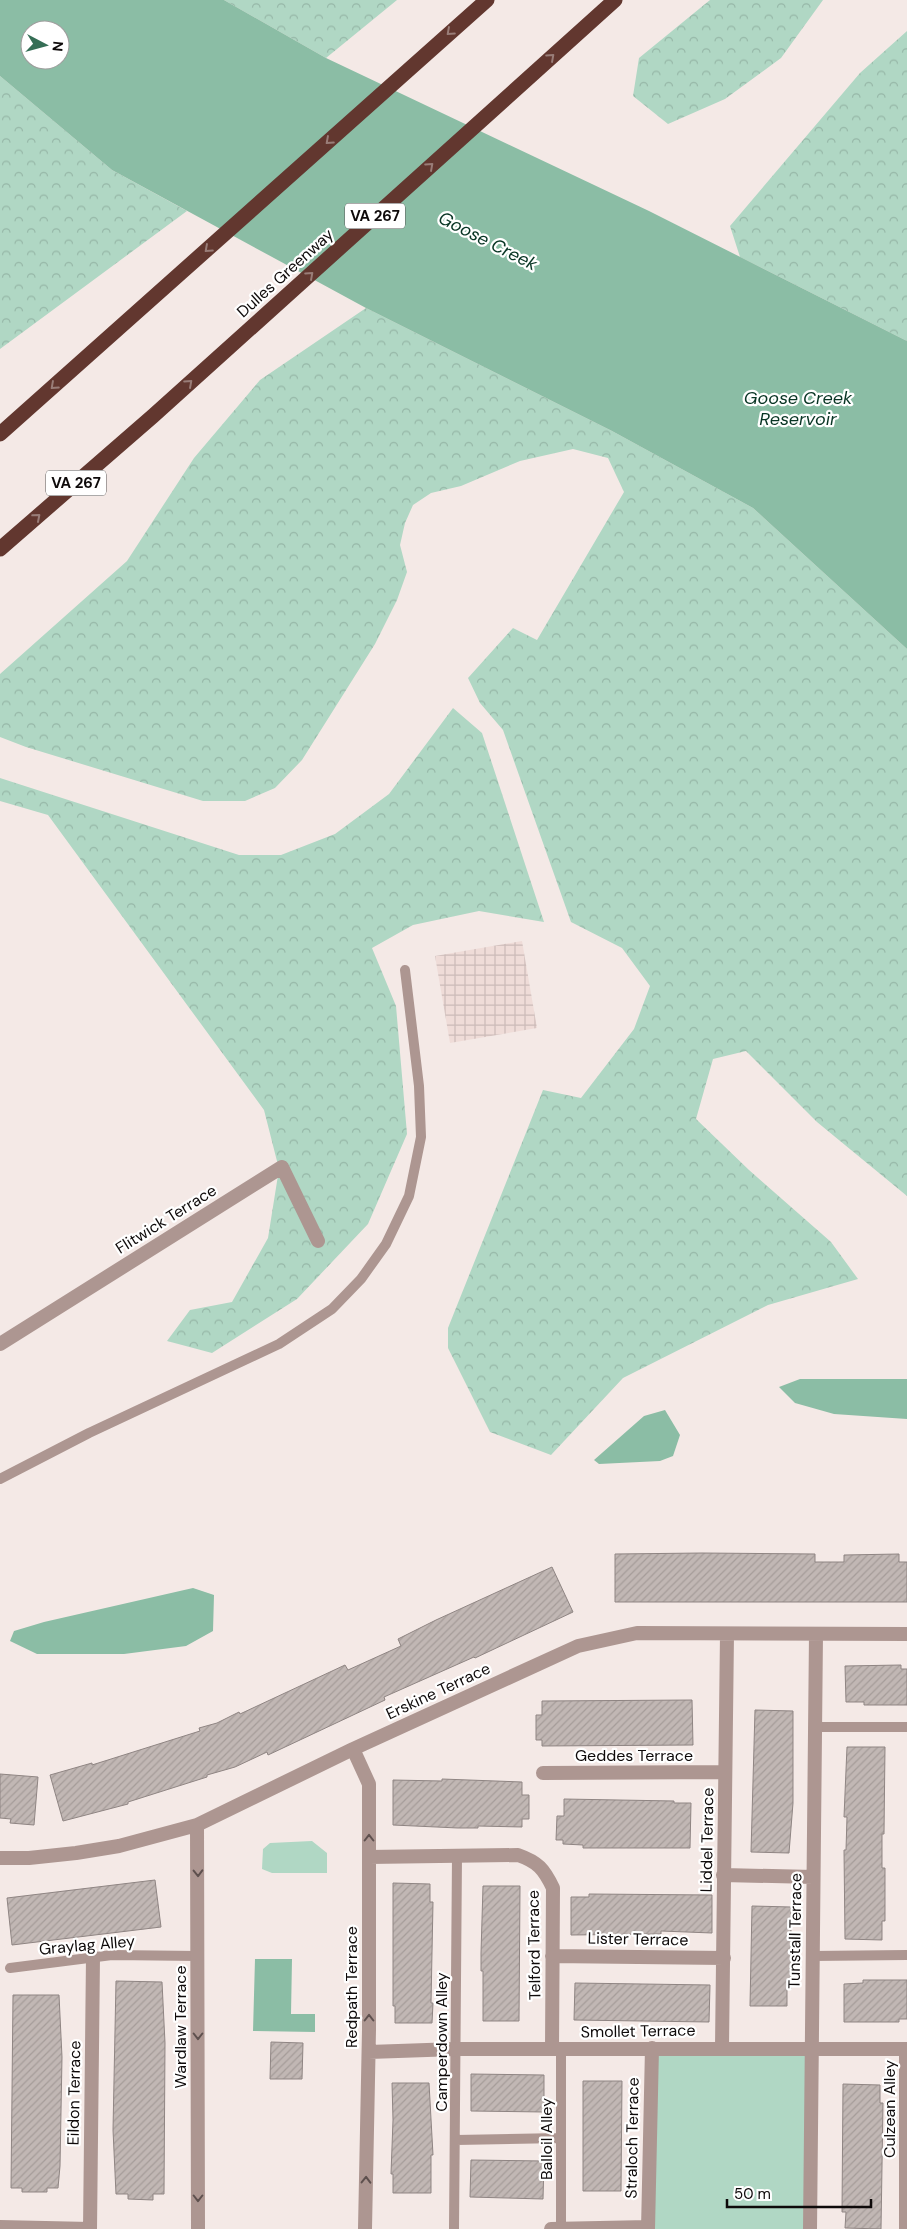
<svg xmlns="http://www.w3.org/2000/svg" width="907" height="2229" font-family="'DM Sans',sans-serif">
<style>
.industrial{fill:url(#industrial-grid)}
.forest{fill:url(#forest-crowns)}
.park{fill:#b0d7c4}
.water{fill:#8bbda5;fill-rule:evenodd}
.building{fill:url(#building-hatch);stroke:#8f8583}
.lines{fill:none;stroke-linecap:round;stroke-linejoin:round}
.service{stroke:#ad9691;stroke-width:10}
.minor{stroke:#ad9691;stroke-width:14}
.motorway{stroke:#62372f;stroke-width:15}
.oneway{stroke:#997d78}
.oneway2{stroke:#5e504e}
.labels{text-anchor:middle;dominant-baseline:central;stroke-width:4.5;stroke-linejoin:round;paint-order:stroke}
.shield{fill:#fff;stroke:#565454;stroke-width:1}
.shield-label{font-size:15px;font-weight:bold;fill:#0e0a0a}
.street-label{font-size:16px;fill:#0e0a0a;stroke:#fff}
.water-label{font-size:18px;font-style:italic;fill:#083524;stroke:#fff}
</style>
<defs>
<pattern id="industrial-grid" width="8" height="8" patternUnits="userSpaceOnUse" patternTransform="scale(1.25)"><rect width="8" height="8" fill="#efdcd8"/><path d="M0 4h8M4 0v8" fill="none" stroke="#ccbbb8"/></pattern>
<pattern id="forest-crowns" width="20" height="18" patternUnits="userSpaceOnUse" patternTransform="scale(1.25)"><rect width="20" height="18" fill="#b0d7c4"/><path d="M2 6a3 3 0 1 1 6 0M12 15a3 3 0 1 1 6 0" fill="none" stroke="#96b7a7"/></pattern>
<pattern id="building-hatch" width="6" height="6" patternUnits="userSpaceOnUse" patternTransform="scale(1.25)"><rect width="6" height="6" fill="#c1b7b4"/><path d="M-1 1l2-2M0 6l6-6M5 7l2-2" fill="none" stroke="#a59c99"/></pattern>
</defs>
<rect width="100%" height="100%" fill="#f4e9e6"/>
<path class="industrial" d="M522,941l15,87 -87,15 -15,-87z"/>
<path class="forest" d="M224,0h173l-71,58z
M710,0h113l-42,58 -56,41 -57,25 -35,-28 6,-38z
M907,31v310l-167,-84 -10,-31 130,-153z
M0,76l112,94 75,41 -187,138z
M366,308l246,123 141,77 154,141v547l-90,-74 -71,-71 -33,8 -17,60 53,51 82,72 27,37 -90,26 -145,73 -72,77 -61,-23 -42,-84v-20l95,-238 38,8 53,-69 16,-43 -28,-38 -51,-26 -68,-192 -23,-27 -12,-25 45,-50 24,12 87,-148 -16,-34 -35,-9 -53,12 -59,25 -30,7 -18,12 -8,18 -5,22 7,27 -10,28 -22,44 -73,116 -27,28 -30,13h-42l-177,-54 -26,-10v-63l127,-113 67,-103 66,-78z
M453,708l29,25 62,189 -65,-11 -66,14 -41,23 24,58 11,128 -39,90 -71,75 -85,54 -45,-12 23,-31 42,-8 36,-64 11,-69 -15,-59 -216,-295 -48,-14v-23l239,77h42l54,-21 54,-40z"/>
<path class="park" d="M312,1841l15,12v20h-55l-10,-4 1,-20 7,-6z
M812,2047l-2,182h-162l4,-181z"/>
<path class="water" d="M0,0h224l102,58 323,153 258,130v308l-154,-141 -141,-77 -246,-123 -254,-138 -112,-94zM30,30h30v30h-30z
M800,1379h107v40l-73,-5 -39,-11 -16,-16z
M665,1410l15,25 -7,21 -13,5 -61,3 -5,-4 50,-44z
M193,1588l21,7 -1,36 -27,15 -62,8h-87l-27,-13 4,-10 30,-9z
M255,1959h37l-1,55h24v18l-62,-1z"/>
<path class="building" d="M702,1553l113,1v8h29v-7l55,-1v8h8v40h-292v-48z
M552,1567l21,45 -98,46 -1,-1 -90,40 1,3 -117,55 -1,-3 -32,15 -28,8v2l-79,25v2l-65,17 -13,-46 42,-12v2l108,-34 -1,-3 18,-5 22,-11 1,2 105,-49 3,5 53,-24 -3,-7 38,-19z
M901,1665v4h6v36h-43v-3h-18l-1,-36z
M692,1700l1,45 -151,1v-6h-6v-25h6v-14z
M755,1710l38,1v92l-4,50 -38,-1z
M847,1747h38l-1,87h-2v34h3v53h-3v19l-37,-1 -1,-89h2l1,-33h-3z
M0,1774l38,3 -4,48 -24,-2 1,-4 -11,-1z
M442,1779l80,3v13h7v24h-7v8l-44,-1v2h-20l-65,-3v-45l49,1z
M564,1799l110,2v2h17l-1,45h-107v-3l-20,-1v-4h-7l1,-24h7z
M155,1880l6,47 -149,18 -5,-47z
M393,1883l37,1v18h3l-2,101h2l-1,20h-37v-17h-2z
M483,1886h37l-1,135h-36v-50h-2v-18z
M589,1894l123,1v38l-51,-2v3l-90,1v-38h18z
M752,1906l39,1v82h-4v17h-37z
M863,1980h44v39h-8v3h-55v-38l19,-1z
M116,1981l46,1 3,61 -1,151h-11v6l-25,-1v-5h-12l-3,-64z
M575,1983l135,2 -1,37 -135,-2z
M13,1995h46l3,62 -2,109 -2,22h-11v4h-25v-4h-11z
M271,2042l32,1 -1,36h-32z
M471,2074l73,1v37l-73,-1z
M583,2081h39l-1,110h-38z
M392,2083h37l4,72h-2v38h-38v-19h-2l2,-54z
M843,2084l37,1v18h3l-2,126 -36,-1 1,-16h-4z
M471,2160l73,1 -1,38 -73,-2z"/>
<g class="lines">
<path class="service" d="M0,1479l89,-46 190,-89 53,-35 29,-30 25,-35 23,-48 12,-59 -2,-51 -14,-116
M816,1727h91
M812,1956l95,-1
M10,1968l102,-13 86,1
M561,2049v180
M456,2140l105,-2
M454,2229l3,-373
M904,2229v-180"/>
<path class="minor" d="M0,1344l282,-177 36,74
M353,1749l16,35v246l-4,199
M543,1773l182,-1
M197,1825l1,404
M369,1857l149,-2c20,7 26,14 35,33l-1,161
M0,1858h29l47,-5 43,-7 78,-21 156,-76 225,-103 59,-13 270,1
M723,1875l90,2
M552,1956l172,2
M722,2047l5,-413
M369,2052l87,-3h451
M0,2227l90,2
M90,2229l3,-272
M551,2229l97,-2
M648,2229l4,-181
M810,2229l6,-595"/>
<path class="motorway" d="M0,434l487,-434
M0,549l153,-133 462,-416"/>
</g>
<defs><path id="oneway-chevron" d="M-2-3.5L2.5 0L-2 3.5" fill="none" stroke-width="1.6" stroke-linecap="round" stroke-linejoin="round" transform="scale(1.25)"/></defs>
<g class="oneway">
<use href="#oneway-chevron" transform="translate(450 32) rotate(138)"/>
<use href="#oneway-chevron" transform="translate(551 57) rotate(-42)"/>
<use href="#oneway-chevron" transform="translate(329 141) rotate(138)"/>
<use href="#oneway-chevron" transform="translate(430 166) rotate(-42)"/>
<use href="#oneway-chevron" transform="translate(208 249) rotate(138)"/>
<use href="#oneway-chevron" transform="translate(310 275) rotate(-42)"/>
<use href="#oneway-chevron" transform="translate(189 383) rotate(-42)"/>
<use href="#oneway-chevron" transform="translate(54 386) rotate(138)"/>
<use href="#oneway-chevron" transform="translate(37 517) rotate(-41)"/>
</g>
<g class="oneway2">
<use href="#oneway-chevron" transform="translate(369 1838) rotate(-90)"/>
<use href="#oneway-chevron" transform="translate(198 1873) rotate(89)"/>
<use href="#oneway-chevron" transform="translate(369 2018) rotate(-90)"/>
<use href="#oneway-chevron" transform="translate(198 2036) rotate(90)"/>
<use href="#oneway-chevron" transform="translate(366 2180) rotate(-89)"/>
<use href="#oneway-chevron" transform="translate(198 2198) rotate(90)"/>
</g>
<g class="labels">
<g class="shield">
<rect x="345" y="203.5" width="60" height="25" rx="4"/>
<rect x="46" y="470.5" width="60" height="25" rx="4"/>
</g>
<g class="shield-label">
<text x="375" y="216">VA 267</text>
<text x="76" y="483">VA 267</text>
</g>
<g class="street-label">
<text transform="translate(285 273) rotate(-42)">Dulles Greenway</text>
<text transform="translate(166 1219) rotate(-32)">Flitwick Terrace</text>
<text transform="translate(438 1691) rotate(-25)">Erskine Terrace</text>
<text x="634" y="1755">Geddes Terrace</text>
<text transform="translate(707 1840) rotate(-89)">Liddel Terrace</text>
<text transform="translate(795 1931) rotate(-89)">Tunstall Terrace</text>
<text transform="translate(638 1939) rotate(1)">Lister Terrace</text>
<text transform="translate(87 1945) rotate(-5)">Graylag Alley</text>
<text transform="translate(534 1945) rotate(-91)">Telford Terrace</text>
<text transform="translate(351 1987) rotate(-90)">Redpath Terrace</text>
<text transform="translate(180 2027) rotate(-90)">Wardlaw Terrace</text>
<text transform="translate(638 2031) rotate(-1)">Smollet Terrace</text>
<text transform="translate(441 2042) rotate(-90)">Camperdown Alley</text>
<text transform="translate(74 2093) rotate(-89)">Eildon Terrace</text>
<text transform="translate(889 2109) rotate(-90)">Culzean Alley</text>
<text transform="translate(632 2138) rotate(-89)">Straloch Terrace</text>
<text transform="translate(546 2139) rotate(-90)">Balloil Alley</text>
</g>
<g class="water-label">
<text transform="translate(488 241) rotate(27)">Goose Creek</text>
<text x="798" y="398">Goose Creek<tspan x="798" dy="21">Reservoir</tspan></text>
</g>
</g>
<g transform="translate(45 45) rotate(96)"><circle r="24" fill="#ffffff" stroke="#9f9d9d"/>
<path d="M0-4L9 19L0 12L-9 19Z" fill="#356e56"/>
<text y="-8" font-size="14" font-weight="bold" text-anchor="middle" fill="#0e0a0a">N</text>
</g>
<path d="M727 2199v8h144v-8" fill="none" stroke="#0e0a0a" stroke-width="2.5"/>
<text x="734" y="2199" font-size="15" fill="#0e0a0a" stroke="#ffffff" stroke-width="4" paint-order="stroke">50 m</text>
</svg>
